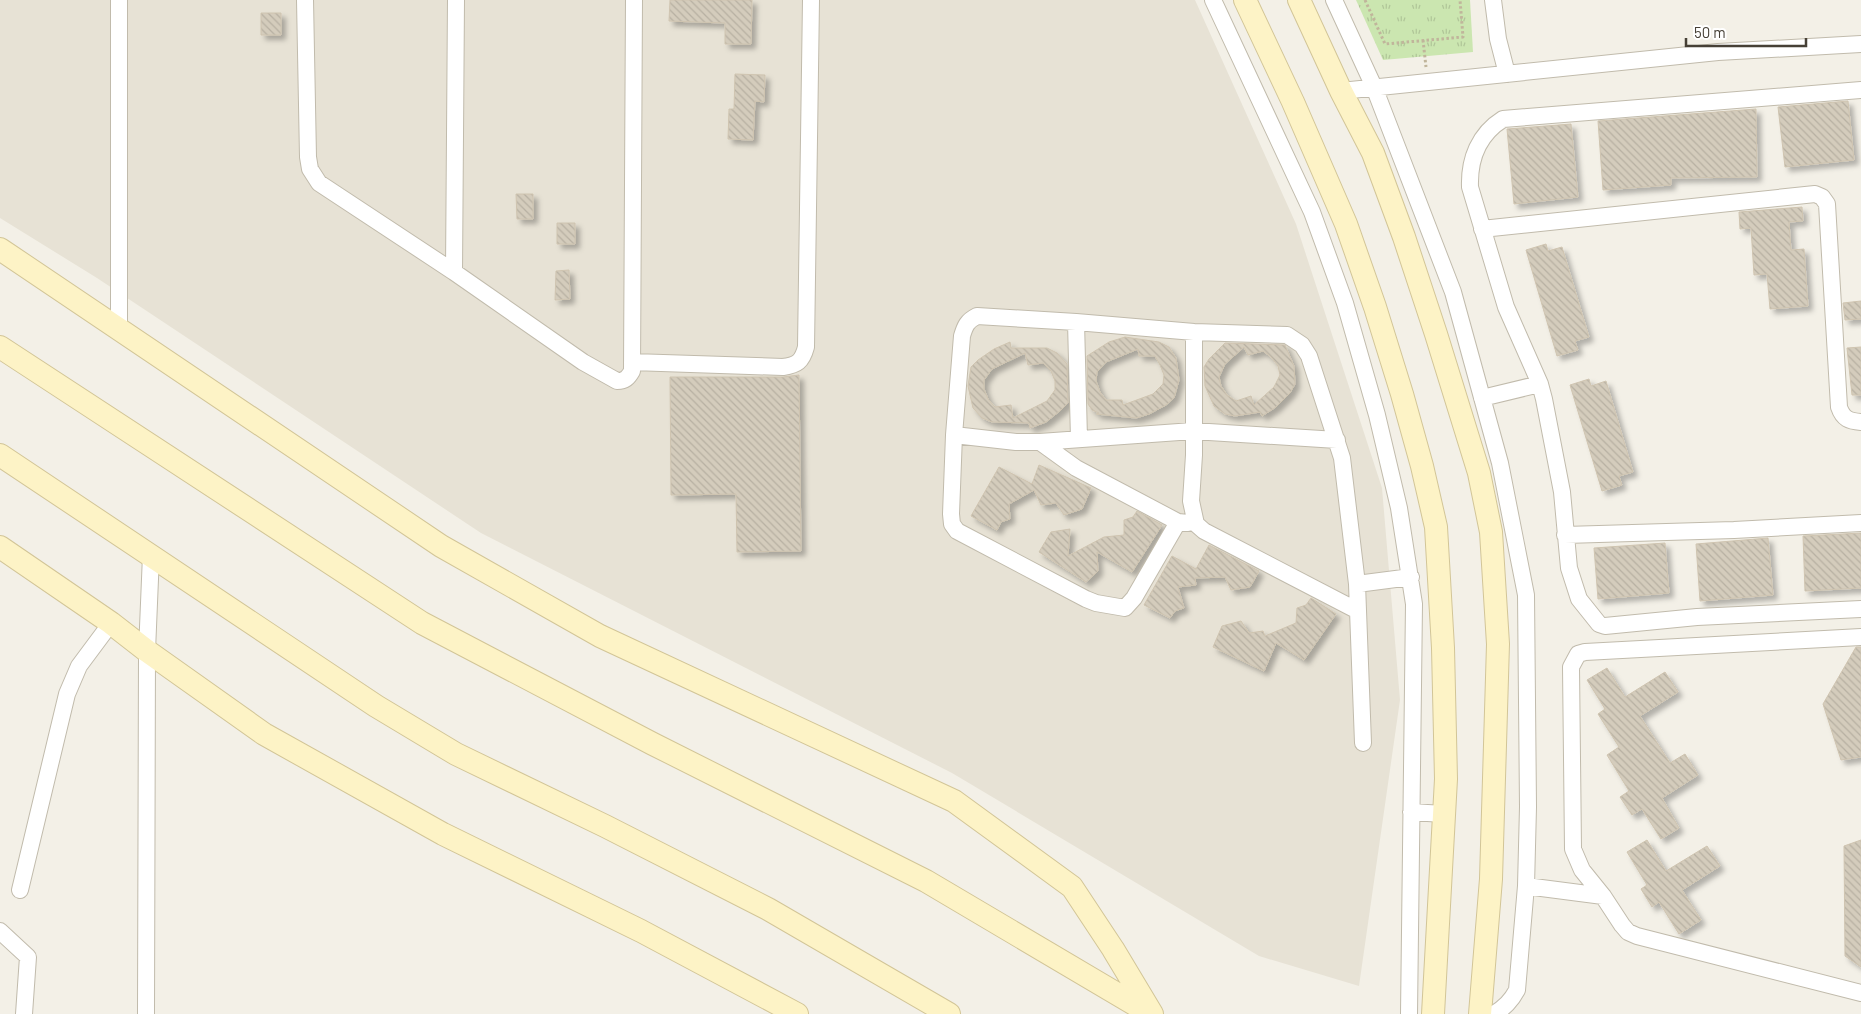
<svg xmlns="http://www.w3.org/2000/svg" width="1861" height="1014" font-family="Barlow,sans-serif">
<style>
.residential{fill:#e7e2d5}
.park{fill:url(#park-tufts)}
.building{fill:url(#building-back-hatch);stroke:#cfc4b0;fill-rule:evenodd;filter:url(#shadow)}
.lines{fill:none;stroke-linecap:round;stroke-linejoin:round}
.street-casing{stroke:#c1bbac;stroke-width:18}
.secondary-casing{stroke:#d2c597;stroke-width:24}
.path{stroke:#c0b59b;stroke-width:3;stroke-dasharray:2.5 2.5;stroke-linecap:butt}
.street{stroke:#fff;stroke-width:16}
.secondary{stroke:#fdf3c6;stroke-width:22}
</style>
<defs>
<pattern id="park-tufts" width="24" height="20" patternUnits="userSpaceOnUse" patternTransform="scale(1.25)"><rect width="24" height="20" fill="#cbe6b0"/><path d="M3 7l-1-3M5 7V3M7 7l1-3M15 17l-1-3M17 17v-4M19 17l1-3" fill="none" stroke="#b0c698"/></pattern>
<pattern id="building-back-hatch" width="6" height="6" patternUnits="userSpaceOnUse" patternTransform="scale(1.25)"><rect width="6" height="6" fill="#d4ccbc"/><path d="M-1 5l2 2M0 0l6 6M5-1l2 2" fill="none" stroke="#b7b0a2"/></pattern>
<filter id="shadow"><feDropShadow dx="4.5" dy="4.5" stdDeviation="2.5" flood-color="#0004"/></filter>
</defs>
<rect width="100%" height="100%" fill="#f3f0e7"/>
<path class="residential" d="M0,0h1195l101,224 86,264 18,212 -41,286 -100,-30 -307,-183 -471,-240 -384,-255 -97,-60z"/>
<path class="park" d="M1356,0h114l3,52 -90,8z"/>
<path class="building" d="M670,0h82l-1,44h-26v-21l-56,-2z
M261,13h20v22h-20z
M735,74l30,1 -1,27 -9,-1 -2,39 -25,-1 1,-30h5z
M1848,101l6,59 -69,7 -7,-60z
M1756,109l1,68 -86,1v7l-68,5 -5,-69z
M1571,124l7,73 -64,7 -7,-75z
M516,194h17v25h-16z
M1802,207l1,14 -14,1 2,28 13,-1 4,57 -38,3 -3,-35 -13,1 -3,-47 -11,1 -1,-17z
M557,223h18v21h-18z
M1546,244l2,7 14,-4 27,90 -14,4 3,9 -21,6 -31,-106z
M569,270l1,29 -15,1 1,-29z
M1861,301v18l-16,1 -2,-17z
M1125,337l34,5 10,5 7,11 3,22 -5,18 -8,7 -17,9 -13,4 -40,-4 3,-1 -7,-3 -4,-6 -1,-48 22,-14zM1138,349l1,7h16l5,9 4,10 -1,9 -10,10 -30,11 -1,-5h-16l-6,-8 -4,-11 1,-9 9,-10z
M1010,342l1,6h36l10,5 10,11 1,39 -7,7 -15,12 -16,6 -1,-5 -37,-1 -10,-4 -9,-10 -5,-22 3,-19 7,-7 16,-11zM1025,353l3,12 15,-2 8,8 4,10v9l-8,11 -34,17 -2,-13 -16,2 -7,-8 -4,-10v-9l8,-11z
M1225,343l60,2 9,21 1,18 -5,9 -14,14 -14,9 -2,-4 -25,4 -10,-2 -11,-8 -9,-20 -1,-19 5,-8zM1244,347l4,8 15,-4 8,6 7,9 2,9 -6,12 -20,18 -3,-9 -15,5 -9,-6 -6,-9 -2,-9 6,-13z
M1861,347v48h-9l-5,-47z
M799,375l2,176 -64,1 -1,-58 -65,1 -1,-118h113z
M1589,379l2,7 15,-5 27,91 -14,4 3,9 -20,6 -32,-106z
M1039,465l52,23 -9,21 -18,6 -8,-12 -15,2 -7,-15 -25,14 1,15 -9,3 -4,8 -26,-14 28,-49 33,17z
M1137,511l25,14 -30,47 -35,-20 1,19 -12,11 -47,-30 12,-20 19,-3 -2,27 36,-19 20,-2v-15l9,-3z
M1861,533v55l-56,3 -2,-55z
M1768,538l5,57 -73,6 -4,-57z
M1665,543l4,50 -71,6 -4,-51z
M1209,545l50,26 -9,16 -19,3 -6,-13 -30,1 1,7 -18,2 6,21 -9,3 -5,7 -26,-13 28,-49 24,13z
M1311,598l25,16 -32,46 -28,-17 -12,28 -51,-24 9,-21 19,-5 8,12 14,-2 2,5 31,-13 1,-15 9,-3z
M1856,647h5v110l-20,3 -18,-56z
M1607,668l18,29 40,-25 13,20 -38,24 30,47 15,-9 13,21 -36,23 17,30 -18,11 -19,-30 -10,6 -12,-18 9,-6 -22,-36 12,-8 -21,-33 7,-5 -18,-29z
M1647,840l19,31 41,-25 13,20 -38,24 19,30 -22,14 -20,-32 -7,5 -11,-18 6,-4 -20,-33z
M1861,840v127l-16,-11 -1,-110z"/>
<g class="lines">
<defs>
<path id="street" d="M305,0l3,157 2,12 9,14 135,89 129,90 34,19c8,0 11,-3 15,-10l2,-371
M1213,0l99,212 33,91 32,112 22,93 15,96 -5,410
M1334,0l40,87 79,205 47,171 26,132 2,212 -2,79 -9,104c-6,11 -12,17 -23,24
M1493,0l5,39 9,35
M1861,90l-358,29c-24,15 -34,40 -33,68l36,120 34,77 4,15 18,93 7,76 10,31 20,25 6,2 92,-9 164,-8
M1341,91l377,-39 143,-8
M1482,229l333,-35 7,3 5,7 12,203c4,12 10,14 22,15
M454,272l2,-272
M1076,322l3,117
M119,330v-330
M1194,332v123l-3,46 5,23 8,7 154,80
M632,362l151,5c14,-2 19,-5 23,-20l5,-347
M1482,398l58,-14
M954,435l62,7h24l153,-11 144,9
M1040,442l36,26 102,54 10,1
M1178,522l-44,76 -9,10 -29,-5 -10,-4 -129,-68 -5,-7 -1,-10 3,-79 8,-99c3,-10 5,-15 15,-20l99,6 118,10 93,3 15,10 7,11 33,102 15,126 6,159
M1565,535l169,-5 127,-7
M1357,584l54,-7
M1861,637l-276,15 -7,2 -7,13 2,182 9,21 21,26 19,29 6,7 9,4 224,57
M1411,812l33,2
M1526,886l77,10
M20,890l47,-196 12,-28 32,-43
M0,931l28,26 -4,57
M146,1014l1,-363 4,-96"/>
<path id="secondary" d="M1245,0l48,102 53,122 29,83 27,87 20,72 14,61 7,121 3,131 -13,235
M1299,0l42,91 32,62 31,84 32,97 43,139 12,59 7,112 -7,235 -11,135
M0,249l441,297 159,90 354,165 118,86 41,62 39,65
M0,347l422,276 231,121 273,137 225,133
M0,455l376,251 80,48 149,72 163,83 181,105
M0,547l111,76 36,28 117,83 179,100 198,97 156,83"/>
</defs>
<use href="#street" class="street-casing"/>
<use href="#secondary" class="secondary-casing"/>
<path class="path" d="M1365,0l20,44 78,-7 -3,-37
M1423,40l3,27"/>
<use href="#street" class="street"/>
<use href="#secondary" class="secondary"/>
</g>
<path d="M1686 38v8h120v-8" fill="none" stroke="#464036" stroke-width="2.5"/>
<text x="1694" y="38" font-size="15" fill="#464036" stroke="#ffffff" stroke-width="4" paint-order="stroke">50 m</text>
</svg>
